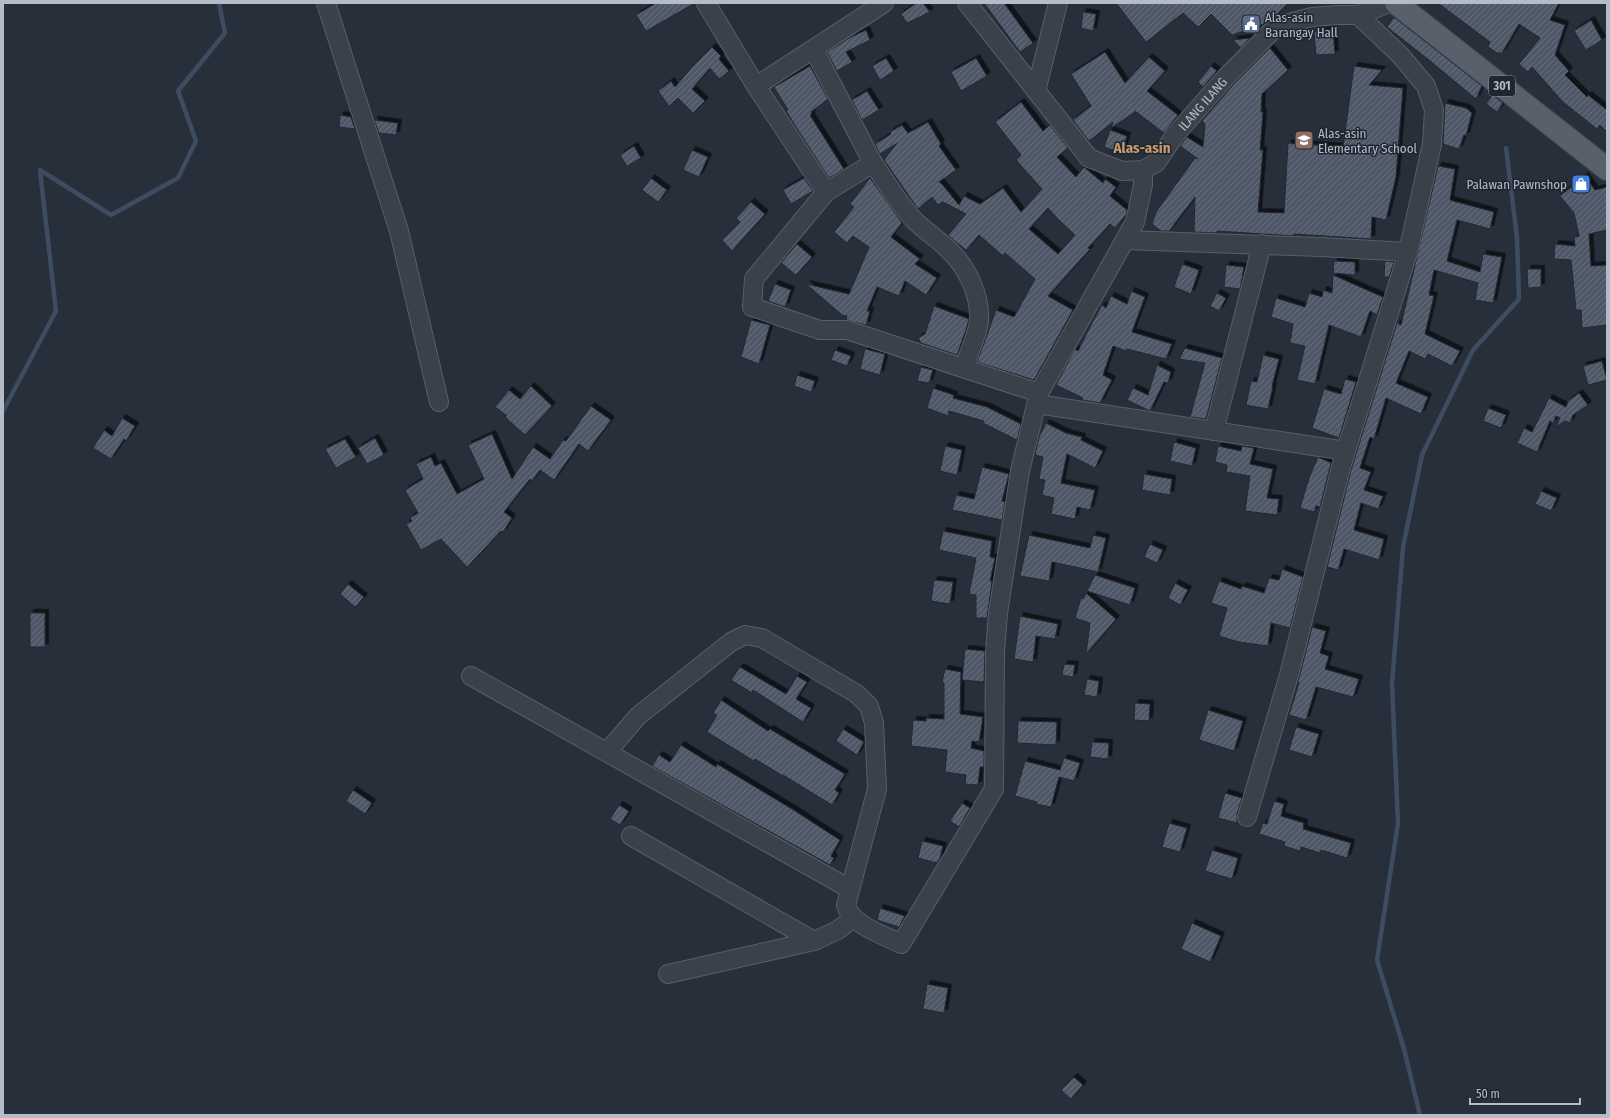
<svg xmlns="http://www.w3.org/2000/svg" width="1610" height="1118" font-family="'Fira Sans Condensed',sans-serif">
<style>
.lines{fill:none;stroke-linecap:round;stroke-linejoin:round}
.stream{stroke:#3e4c62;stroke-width:4.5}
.building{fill:url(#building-hatch);stroke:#212832;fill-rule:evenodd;filter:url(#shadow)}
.minor-casing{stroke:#585f69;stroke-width:20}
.major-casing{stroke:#434a54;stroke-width:24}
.minor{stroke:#3a414b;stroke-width:18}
.major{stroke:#58606b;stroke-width:22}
.labels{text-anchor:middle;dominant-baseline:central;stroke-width:3;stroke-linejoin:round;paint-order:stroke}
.shield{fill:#1f2630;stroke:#898f9a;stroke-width:1}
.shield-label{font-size:12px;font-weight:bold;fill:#b6bcc7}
.poi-label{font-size:13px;fill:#b6bcc7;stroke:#1f2630;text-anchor:start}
.street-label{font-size:13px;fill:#b6bcc7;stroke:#1f2630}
.quarter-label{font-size:15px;font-weight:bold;fill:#c9996f;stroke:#1f2630}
</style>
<defs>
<pattern id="building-hatch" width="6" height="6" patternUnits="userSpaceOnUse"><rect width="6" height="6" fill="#505967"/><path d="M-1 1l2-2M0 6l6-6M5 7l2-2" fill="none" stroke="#676f7b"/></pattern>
<filter id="shadow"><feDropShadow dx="3.5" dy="-3.5" stdDeviation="0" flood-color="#0009"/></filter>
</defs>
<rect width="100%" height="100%" fill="#272f3b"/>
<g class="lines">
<path class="stream" d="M3,411l53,-100 -16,-141 71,45 67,-37 18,-37 -18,-50 47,-58 -6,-30
M1420,1115l-16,-66 -27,-89 21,-137 -6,-139 11,-137 19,-92 51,-105 46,-51 -2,-61 -11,-90"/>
</g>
<path class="building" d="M656,3h39l-49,28 -10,-16z
M916,3h7l7,9 -23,11 -6,-9z
M984,3h20l29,40 -13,9z
M1116,3h172l-12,12 -6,3 -6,6 -32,11 -21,-21 -13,13 -15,-14 -37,29z
M1438,3h121l-9,17 15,5 -10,30 14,16 -4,4 22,22 1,-2 19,15v22l-7,-7 -3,4 -34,-27 -31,-35 -4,5 -9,-8 21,-26 -21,-14 -17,29h-5l-9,-6 2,-5z
M1083,12l13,2 -3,17 -12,-3z
M1394,17l88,69 -6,13 -47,-39 -42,-33z
M1591,20l11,20 -16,10 -12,-19z
M866,30l4,10 -24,12 6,10 -15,9 -10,-19 24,-15z
M1333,30l2,24 -19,1 -2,-23z
M1250,38l-9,10 -8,-8z
M712,47l9,9 -2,3 10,12 -10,8 -9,-11 -18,21 13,12 -12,12 -15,-15 -9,8 -11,-15 13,-10 4,6 18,-21z
M1270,48l18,22 -26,24 -1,18h2l-3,38h3l-5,62 26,1 4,-70 55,4 11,-81 28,4 -13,15 34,3 -7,89 -10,43 -14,-3 -1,22 -77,-5v2l-77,-5v2l-23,-1 1,-35 -26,34h-8l-9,-7 4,-12 39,-54 3,1 -18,-13 7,-9 16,10 2,-23 -3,-3 32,-37z
M1105,52l20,31 24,-26 16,14 -18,20 31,24 -14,18 -29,-22v1l-24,16 2,-6 -24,19 -16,-21 18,-14 -20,-32z
M886,58l8,13 -14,9 -8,-14z
M976,58l11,18 -26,15 -10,-19z
M810,66l18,33 -17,13 1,2 -2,1 34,54 -15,9 -33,-51 -10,-16 2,-1 -14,-23z
M1211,66l6,5 -14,16 -5,-5z
M867,91l12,19 -17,10 -10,-20z
M1493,95l10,8 -6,9 -11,-8z
M1021,102l22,29 7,-6 18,23 -11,9 19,20 8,-10 19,16 2,-4 11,8 -6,9 17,14 -1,5 -11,13 -5,-4 -22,24 2,1 -42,47 25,14 -39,70 -57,-18 19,-52 18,7 21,-38 -30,-26 -2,3 -24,-21 -13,15 -9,-7 -9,-8 18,-21 -23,-12 -5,3 -6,-8 -14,12 -34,-49 13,-17 -17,11 -5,-10 16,-10 -1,-2 12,-7 6,8 20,-11 13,22 -2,2 17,24 -17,12 3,2 17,21 5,-9 16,8 23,-16 18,24 21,-23 -26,-29 5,-5 -26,-33zM1048,208l10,11 17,16 -17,19 -29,-25z
M1445,103l21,5 6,5 -6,23 -2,-1 -5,14 -16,-5z
M340,115l11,2 4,12 -16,-2z
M374,120l24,3 -2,12 -17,-2z
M1110,130l17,6 -5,17 -18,-6z
M634,146l7,12 -14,8 -7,-11z
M692,150l16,7 -9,20 -16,-7z
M1438,166l17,3 -5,31 44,12 -4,17 -33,-9 -10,41 33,11 3,-18 19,3 -9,46 -18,-3 3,-17 -44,-13 -5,25 5,1 -9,38 35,17 -8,15 -24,-12 -3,5 -16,-8 -13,32 32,14 -7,17 -35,-16 -12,41 -4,-2 -10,31 11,4 -7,18 19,6 -5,13 -17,-6 -7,27 30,9 -5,21 -35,-11 -6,21 -11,-3 24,-97 46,-147 4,2z
M1585,176l10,14 12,-3v43l-18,4 2,32 16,-1v60l-25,3 -1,-18h-5l-5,-50 -17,-1 1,-15 20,2 -1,-9 5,-1 -5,-23 -14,-17z
M651,178l16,12 -9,12 -16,-12z
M804,178l9,13 -22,13 -8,-14z
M870,178l32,45 -11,14 29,22 -5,5 22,14 -11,17 -21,-14 -6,15 -22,-9 -10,24h3l-4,14 -20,-5 1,-4 -5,-1 -36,-31 43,10 20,-47 -16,-11 -6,7 -13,-11 20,-25 -4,-3z
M751,202l14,12 -33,37 -10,-11 18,-18 -4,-4z
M797,244l15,13 -16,18 -15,-12z
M1334,261l21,1v13l-22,-2z
M1385,261l9,1 -5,15h-5z
M1182,264l17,6 -8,24 -17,-7z
M1226,265l18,2 -4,22 -16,-2z
M1527,269h14v18l-13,1z
M1333,275l50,22 -6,18 -7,-4 -9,26 -32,-12 -14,59 -18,-4 8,-34 -15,-3 3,-19 -22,-7 5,-19 29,9 4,-14 13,4 1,-7 9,3z
M775,284l16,6 -6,17 -17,-6z
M1131,291l14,6 -13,35 40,12 -6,15 -39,-10 -1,2 -13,-5 -10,29 9,5 -12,23 -18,-3 1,-2 -27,-13 19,-36 3,2 14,-28 10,-18 4,3 5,-12 16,8z
M1217,293l9,5 -7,13 -9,-5z
M934,306l35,13 -3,11 -9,25 -36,-12 -3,-5 7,-4z
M751,320l19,5 -11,39 -18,-7z
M1185,348l37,10 -16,61 -16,-2 15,-54 -26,-4z
M865,349l20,5 -5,21 -20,-6z
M835,350l16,6 -4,10 -16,-6z
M1263,355l16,4 -7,27h1l-5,23 -22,-4 5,-24 6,1z
M1602,361l5,19 -19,5 -5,-19z
M1157,365l14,7 -3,11 -4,-1 -14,29 -23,-11 6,-12 15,7z
M921,367l12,3 -4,13 -12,-2z
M797,375l18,6 -4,11 -17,-6z
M1345,379l11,3 -17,56 -27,-10 12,-39 17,5z
M531,386l21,20 -27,29 -19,-17v-3l-11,-8 14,-17 11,9z
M933,388l21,7 -1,3 34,9 34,17 -4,16 -34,-17 1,-2 -35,-10 -1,5 -21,-8z
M1579,393l9,12 -15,10 -3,8 -5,-2 -9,6 4,-9 -4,-2 -3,7 -3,-2 -13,31 -20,-9 7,-15 8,4 17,-34 17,9 2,-6z
M591,406l20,14 -23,31 -9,-7 -25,36 -14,-10 -8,11 -2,-2 -26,33 8,6 -9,14 -2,-1 -34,36 -26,-28 -20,11 -15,-26 6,-3 -2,-3 8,-5 -13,-23 18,-11 -7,-15 15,-7 4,9 6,-3 16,31 27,-15 -16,-34 24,-11 20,45 21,-32 17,12 13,-19 3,1z
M1488,408l18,7 -5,13 -18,-7z
M122,418l13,8 -9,15 -2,-2 -13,20 -18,-11 11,-18 8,6z
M1046,423l20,10 16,4 -1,3 22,11 -8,17 -28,-14 -6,29 34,7 -5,20 -13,-3 -2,12 -24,-5 3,-16 -12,-3 3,-15 -6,-1 4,-22 -8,-2 4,-18z
M375,438l9,17 -17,9 -9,-16z
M345,439l11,18 -20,11 -11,-19z
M1174,442l22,6 -4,18 -22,-5z
M945,446l17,4 -5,25 -17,-4z
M1218,446l23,5 1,-5 12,2 -4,16 23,5 -6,29 12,1 -2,16 -32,-4 5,-35 -24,-4 1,-7 -12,-3z
M1318,457l13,6 -11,44 -4,-1 -2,6 -14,-4 9,-30z
M982,467l27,7 -7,27 3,1 -3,18 -50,-10 4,-15 18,4z
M1144,474l28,5 -2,16 -28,-5z
M1541,491l16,7 -6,13 -16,-7z
M943,531l49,10 -2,16 5,1 -5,23h2l-5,37h-11v-23l-7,-1 7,-36 -37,-8z
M1029,535l61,13 3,-13 13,3 -8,34 -46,-10 -3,19 -29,-5z
M1150,544l13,6 -6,13 -13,-6z
M1282,569l21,8 -13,51 -19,-5 -3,23 -29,-4 -20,-6 8,-28 -16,-5 8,-22 22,8 1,-3 22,7 5,-15 10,2z
M1095,575l40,13 -5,17 -43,-14z
M934,580l19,2 -3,22 -19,-3z
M1175,583l13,7 -8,15 -12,-7z
M348,584l16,13 -9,10 -15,-13z
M1086,593l30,26 -30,35 4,-31 -15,-5 6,-20 2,1z
M30,613h15v34h-15z
M1020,616l38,8 -3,15 -19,-3 -3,26 -19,-3z
M1312,627l14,4 -6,22 9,3 -4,13 34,10 -6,18 -37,-10 -10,33 -17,-5 10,-32 -1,-1z
M965,649l20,2 -1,31 -22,-2z
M1064,664l11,1 -2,12 -11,-2z
M740,667l46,27 11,-18 10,6 -11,17 15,9 -8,14 -50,-32 -1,3 -21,-13z
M945,669l16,3 -1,42 23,3 -4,25 -7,-1 -1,7 13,3v16h-4l-2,18 -13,-1 1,-9 -21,-3 2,-22 -36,-4 2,-26 13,1v-3l18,1v-36l-2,-1z
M1087,679l12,2 -2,16 -13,-2z
M721,700l47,31 2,-2 75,45 -10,16 4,3 -7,12 -49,-30v1l-28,-17 -1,2 -47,-29 10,-17 -4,-2z
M1135,703l15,1 -1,17 -15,-1z
M1208,710l35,11 -9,30 -35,-11z
M1018,721l39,1 -1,23 -39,-2z
M1296,727l23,7 -7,23 -23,-7z
M843,729l21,13 -7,13 -21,-14z
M1092,742l17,1 -1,16 -18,-2z
M681,745l35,22 1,-3 75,45 48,31 -9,16 3,2 -4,7 -178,-99 7,-11 11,7z
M1064,758l16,5 -6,18 -15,-4 -8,30 -15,-3 1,-2 -22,-6 10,-35 35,9z
M353,790l19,13 -7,11 -19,-13z
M1225,793l17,5 -5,16v9l-19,-5z
M1274,801l10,3 -3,12 23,7 -1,6 48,14 -4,15 -26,-8 -1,3 -19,-6 -1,4 -16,-5 1,-4 -26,-8 4,-11 4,1z
M962,803l8,5 -11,19 -9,-6z
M619,805l10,6 -9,14 -10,-6z
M1169,823l18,5 -7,24 -18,-5z
M922,841l21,5 -3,12 -3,5 -19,-5z
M1212,850l26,8 -6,21 -27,-8z
M880,908l25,8 -6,11 -22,-7z
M1192,923l29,13 -11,26 -29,-13z
M927,984l21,4 -4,25 -21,-4z
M1074,1077l9,8 -12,14 -10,-9z"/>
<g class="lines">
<defs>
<g id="minor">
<path d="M326,3l73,228 40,171"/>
<path d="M706,3l50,83 70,106"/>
<path id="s1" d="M967,3l122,155 33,13 21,-1 13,-7 19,-28 51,-58 51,-51 35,-9 25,-2h21l32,-12"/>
<path d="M814,50l59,113 -47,29 -72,87 -2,28 68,23h27l192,63"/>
<path d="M756,86l128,-83"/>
<path d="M1036,91l22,-88"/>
<path d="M873,163c13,19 25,40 41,57 11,11 24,19 35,30 18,17 32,46 30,72 -2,13 -11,33 -15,46"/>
<path d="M1126,240l195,7 87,5"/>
<path d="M1037,404l309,47"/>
<path d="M1214,431l48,-187"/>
<path d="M471,676l379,213"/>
<path d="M607,752l31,-36 93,-74 14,-7 17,3 95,56 12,12 5,17 3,66 -31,116c5,20 38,30 55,39l93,-155 1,-137 3,-39 22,-142 19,-78 96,-171 8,-37v-15"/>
<path d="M1247,817l42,-142 52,-208 67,-215 24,-108 2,-34 -8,-24 -25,-30 -43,-41"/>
<path d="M631,836l183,105"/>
<path d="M668,974l146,-33 24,-11 15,-12"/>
</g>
<path id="major" d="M1396,3l211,166"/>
</defs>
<use href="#minor" class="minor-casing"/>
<use href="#major" class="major-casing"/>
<use href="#minor" class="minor"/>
<use href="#major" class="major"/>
</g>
<defs>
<symbol id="civic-square" viewBox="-11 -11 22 22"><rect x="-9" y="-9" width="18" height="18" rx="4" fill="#5c6f8a" stroke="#1f2630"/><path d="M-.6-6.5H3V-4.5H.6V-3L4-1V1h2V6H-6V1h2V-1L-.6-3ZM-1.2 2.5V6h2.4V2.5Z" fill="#fff"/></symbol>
<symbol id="school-square" viewBox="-11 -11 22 22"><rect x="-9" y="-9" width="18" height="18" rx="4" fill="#8d6e63" stroke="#1f2630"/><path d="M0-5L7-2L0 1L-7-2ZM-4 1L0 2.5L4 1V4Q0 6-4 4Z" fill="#fff"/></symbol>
<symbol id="shop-square" viewBox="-11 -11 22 22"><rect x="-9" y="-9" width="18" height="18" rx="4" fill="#3f7fe0" stroke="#1f2630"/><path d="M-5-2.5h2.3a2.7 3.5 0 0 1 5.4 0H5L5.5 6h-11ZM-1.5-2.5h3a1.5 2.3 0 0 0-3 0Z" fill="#fff"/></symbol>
</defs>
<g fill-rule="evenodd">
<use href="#civic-square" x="1240" y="13" width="22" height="22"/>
<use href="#school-square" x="1293" y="129" width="22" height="22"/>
<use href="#shop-square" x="1570" y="173" width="22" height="22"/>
</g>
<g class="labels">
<rect class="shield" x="1489" y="76" width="26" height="20" rx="3"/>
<g class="shield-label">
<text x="1502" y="86">301</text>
</g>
<g class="poi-label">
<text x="1265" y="17">Alas-asin<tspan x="1265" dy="15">Barangay Hall</tspan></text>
<text x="1318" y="133">Alas-asin<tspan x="1318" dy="15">Elementary School</tspan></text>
<text x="1567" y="184" text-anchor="end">Palawan Pawnshop</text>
</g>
<g class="street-label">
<text stroke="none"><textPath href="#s1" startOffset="344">ILANG ILANG</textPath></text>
</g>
<g class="quarter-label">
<text x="1142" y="148">Alas-asin</text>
</g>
</g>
<rect width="1610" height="1118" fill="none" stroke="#b6bcc7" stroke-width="8"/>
<path d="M1470 1098v6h110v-6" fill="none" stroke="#b6bcc7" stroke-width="2"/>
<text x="1476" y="1098" font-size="12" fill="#b6bcc7" stroke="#1f2630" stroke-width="3" paint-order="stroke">50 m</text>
</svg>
